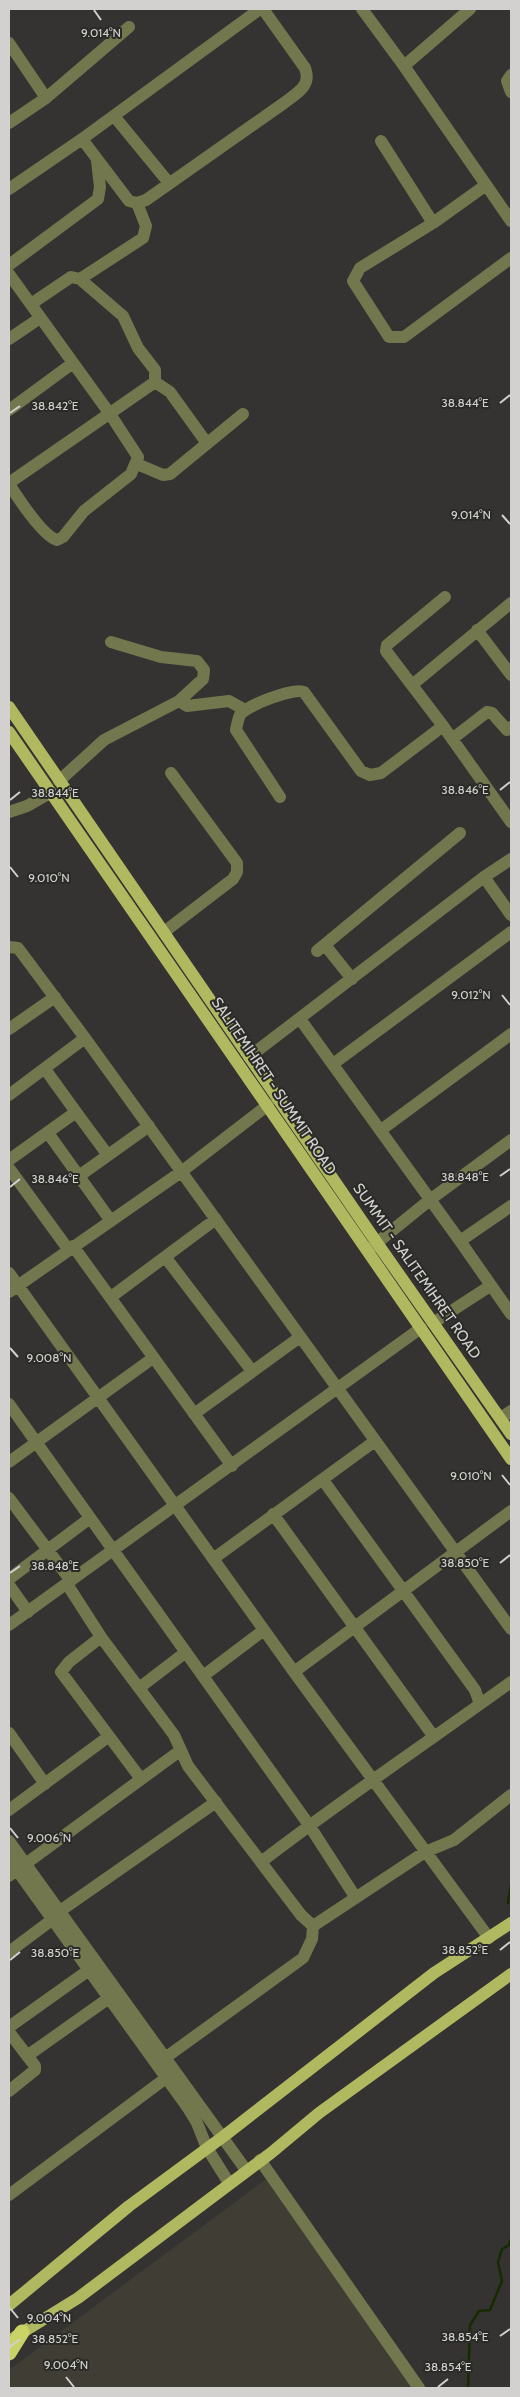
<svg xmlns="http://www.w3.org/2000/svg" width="520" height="2397" font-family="Cabin,sans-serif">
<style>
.built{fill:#403d35}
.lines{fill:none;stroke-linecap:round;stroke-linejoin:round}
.stream{stroke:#152b00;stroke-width:2.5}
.minor{stroke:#72774d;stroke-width:12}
.major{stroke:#b1b960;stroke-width:12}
.highway{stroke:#c9d366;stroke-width:15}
.ticks{fill:none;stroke:#d2d1d0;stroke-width:2}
.labels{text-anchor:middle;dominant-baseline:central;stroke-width:4;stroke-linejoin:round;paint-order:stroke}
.street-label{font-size:15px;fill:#d2d1d0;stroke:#2a2a27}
.ticks-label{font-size:12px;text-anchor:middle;fill:#d2d1d0;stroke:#2a2a27;stroke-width:4;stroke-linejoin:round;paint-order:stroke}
</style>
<rect width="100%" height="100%" fill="#343331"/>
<path class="built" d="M266,2179l150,209h-407v-18z"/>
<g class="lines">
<path class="stream" d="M508,1903l3,-19
M468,2388l2,-63 9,-14 11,-1 12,-29 -4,-19 4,-13 7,-4 2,-6"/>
<path class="minor" d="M362,9l42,57 107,155
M9,43l37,55
M404,66l66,-57
M511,75l-4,6 4,11
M114,116l55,67
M9,123l37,-25 83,-71
M82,139l47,62 8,2 9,-3 138,-97c13,-10 28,-17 21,-35l-42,-59
M381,141l52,82
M486,185l-53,38 -73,45 -7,13 36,56h15l107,-79
M9,189l73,-50 178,-130
M9,265l89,-66 2,-12 -3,-26
M9,274l101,140 28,43 -7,17 -47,37 -21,26 -6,3c-14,-4 -39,-42 -48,-56
M80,279l63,-41 3,-12 -9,-23
M9,339l31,-21
M155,382l15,10 36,50
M9,410l64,-47
M137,464l26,11 7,-1 73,-60
M9,483l146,-101v-12l-17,-22 -15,-32 -43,-37 -9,-2 -40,27
M445,597l-58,48 -1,6 57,75 68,96
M477,630l34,45
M412,685l99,-82
M179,701l8,5 42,-5 16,9
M452,739l35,-27 5,1 15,17 4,-3
M59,781l45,-41 75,-39 24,-22 1,-9 -7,-9 -36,-4 -50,-15
M280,797l-44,-67c1,-5 2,-11 4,-15 7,-10 55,-28 64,-23l57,79 9,4 11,-2 62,-47
M9,812l18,-6 23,-13
M484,877l27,38
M164,932l69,-53 4,-7v-9l-66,-90
M325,945l27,34
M9,947l9,1 67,90 426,591
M317,951l143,-118
M300,1019l160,222
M9,1029l46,-32
M249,1057l235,-180 27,-18
M333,1064l178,-132
M9,1095l76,-57
M76,1112l31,42
M381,1130l130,-96
M48,1133l63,88
M9,1160l67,-48 -31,-43
M9,1168l59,81
M79,1176l70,-50
M511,1206l-51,35 51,73
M73,1246l159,220
M368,1250l63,-51 80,-59
M166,1258l86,113
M9,1273l285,399 195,266
M9,1292l172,-120 87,-67
M111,1297l105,-78
M433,1323l57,-37
M9,1404l300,421 47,73
M194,1414l106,-77
M501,1418l10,-7
M9,1462l144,-104
M323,1480l152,210 5,14
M9,1498l62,83
M273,1514l161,223
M213,1559l162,-118
M9,1579l81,-61
M67,1584l34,53 73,98 14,31 113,149 12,11
M9,1585l19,27
M9,1625l412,-297
M101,1637l-32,25 -8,10 80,107
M294,1672l217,-161
M203,1676l61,-46
M139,1688l47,-36
M9,1733l36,51
M9,1810l99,-73
M9,1841l237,329
M9,1859l179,249 9,15 10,25 22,35
M261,1862c82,-63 167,-120 250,-180
M9,1876l172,-126
M60,1911l156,-109
M313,1926l112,-74 29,-12 57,-45
M9,1952l44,-33
M9,2027l80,-57
M9,2032l26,34v4l-26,21
M27,2056l82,-58
M165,2058l138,-100 9,-19 1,-13
M260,2160l159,228
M9,2195l157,-117"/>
<path class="major" d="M9,707l368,536 134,191
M9,732l502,727
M9,2305l120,-99 95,-70 210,-163 77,-50
M15,2337l63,-39 193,-145 48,-40 192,-139"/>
<path class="highway" d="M9,2353l13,-21"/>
</g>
<path class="ticks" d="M94,10l7,10M500,403l10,-8M10,413l10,-7M502,515l8,9M500,790l10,-8M10,800l10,-8M10,867l8,10M502,995l8,10M500,1176l10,-7M10,1187l10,-8M10,1348l8,9M502,1475l8,10M500,1563l10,-8M10,1573l10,-7M10,1828l8,10M500,1950l10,-8M10,1960l10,-8M10,2308l8,10M500,2336l10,-7M10,2347l10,-8M66,2377l8,10M438,2387l10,-8"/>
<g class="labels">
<g class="street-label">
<text transform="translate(274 1086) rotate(56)">SALITEMIHRET - SUMMIT ROAD</text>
<text transform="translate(417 1271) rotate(55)">SUMMIT - SALITEMIHRET ROAD</text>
</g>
</g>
<g class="ticks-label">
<text x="101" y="37">9.014°N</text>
<text x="465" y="407">38.844°E</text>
<text x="55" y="410">38.842°E</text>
<text x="471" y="519">9.014°N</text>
<text x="465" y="794">38.846°E</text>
<text x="55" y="797">38.844°E</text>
<text x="49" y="882">9.010°N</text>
<text x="471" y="999">9.012°N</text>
<text x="465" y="1181">38.848°E</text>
<text x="55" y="1183">38.846°E</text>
<text x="49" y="1362">9.008°N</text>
<text x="471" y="1480">9.010°N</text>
<text x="465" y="1567">38.850°E</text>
<text x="55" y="1570">38.848°E</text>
<text x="49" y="1842">9.006°N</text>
<text x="465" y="1954">38.852°E</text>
<text x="55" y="1957">38.850°E</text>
<text x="49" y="2322">9.004°N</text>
<text x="465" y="2341">38.854°E</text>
<text x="55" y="2343">38.852°E</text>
<text x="66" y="2369">9.004°N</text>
<text x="448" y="2371">38.854°E</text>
</g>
<rect width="520" height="2397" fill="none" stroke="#d2d1d0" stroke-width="20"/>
</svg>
